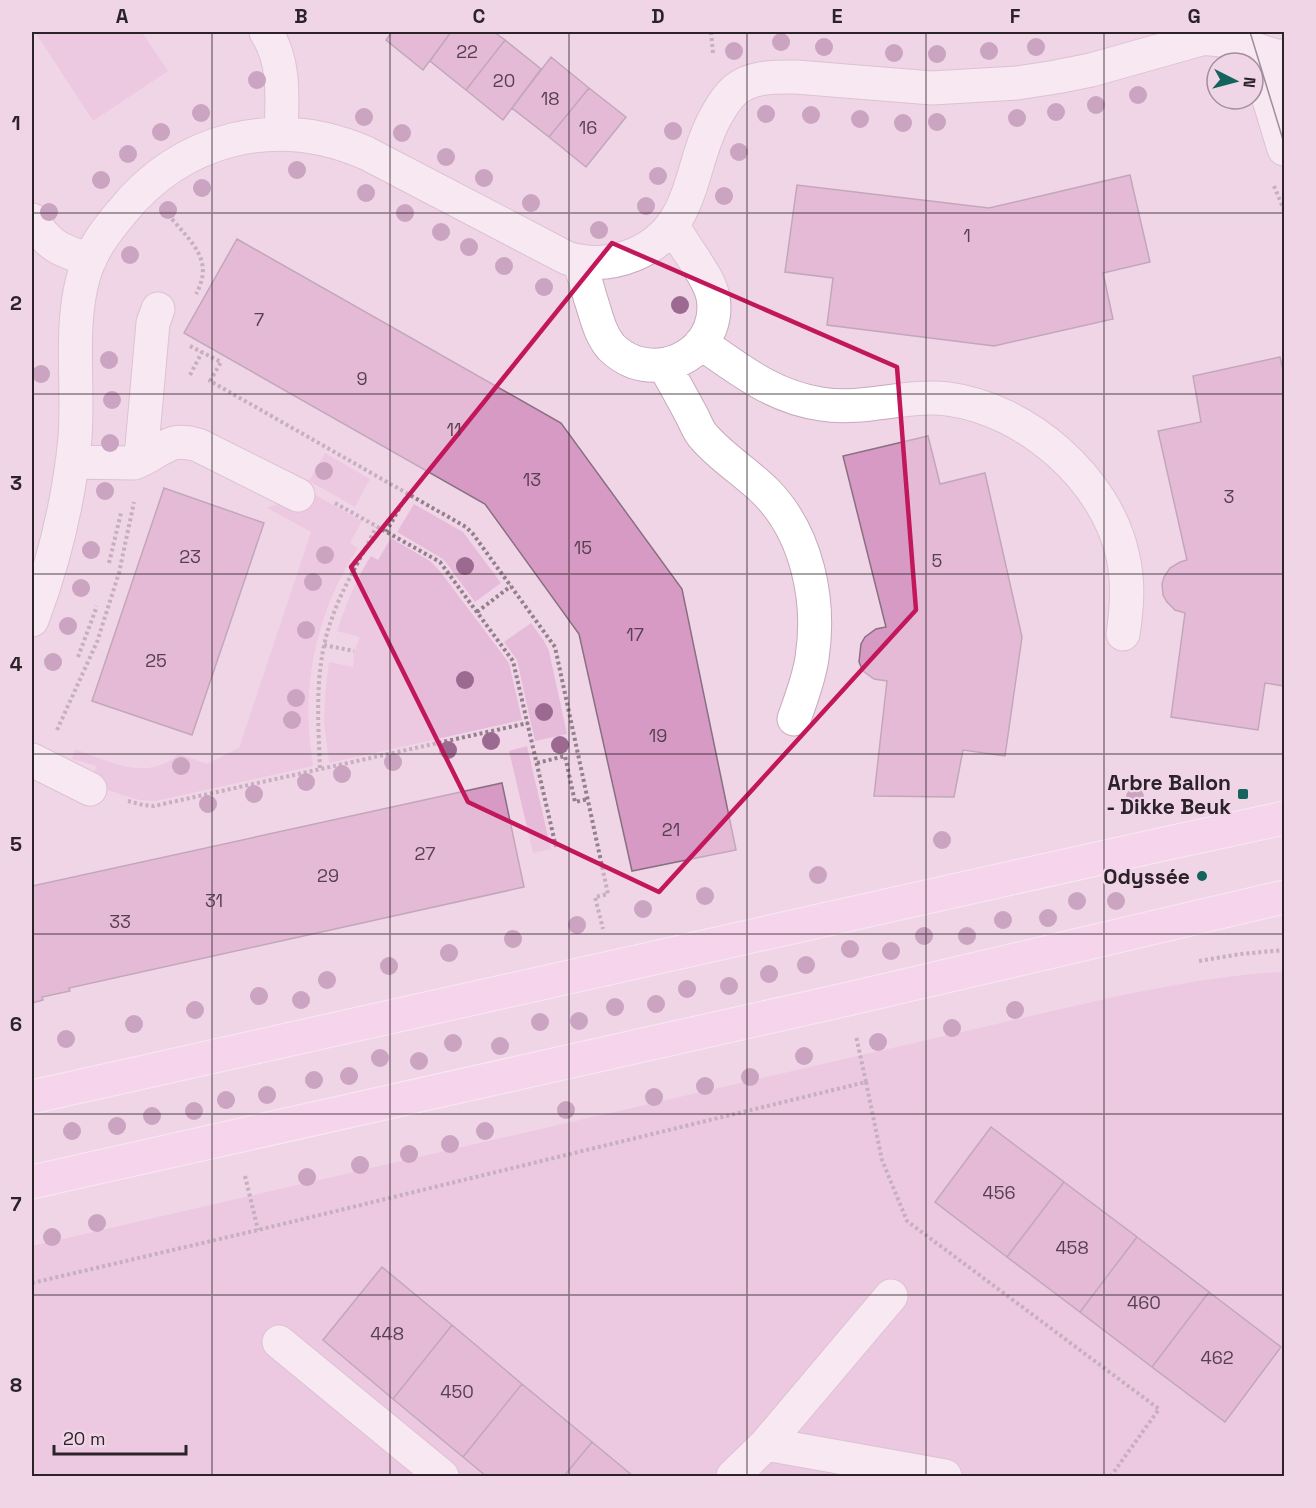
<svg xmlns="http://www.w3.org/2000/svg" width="1316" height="1508" font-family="'Space Grotesk',sans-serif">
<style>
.green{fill:#e6bbd9}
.building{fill:#d79ac4;stroke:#887080;stroke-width:1.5}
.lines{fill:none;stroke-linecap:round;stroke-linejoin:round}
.minor-casing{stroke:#c4aabb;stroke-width:35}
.major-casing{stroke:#fff;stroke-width:35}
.path{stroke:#93808d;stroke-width:4;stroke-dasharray:3 3;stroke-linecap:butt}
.minor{stroke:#fff;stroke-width:33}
.major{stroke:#fdd6f1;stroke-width:33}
.tram{stroke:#42363e;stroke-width:1.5}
.tree{fill:#9c6990}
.marked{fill:none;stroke:#c2185b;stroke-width:4.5;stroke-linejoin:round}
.grid{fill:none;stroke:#2c2229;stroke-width:1.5;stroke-opacity:0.55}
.poi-dot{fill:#15635d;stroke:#f0d5e7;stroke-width:2}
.labels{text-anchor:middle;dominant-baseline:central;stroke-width:4.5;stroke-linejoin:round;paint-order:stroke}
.number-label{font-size:18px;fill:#574050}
.poi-label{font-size:21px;font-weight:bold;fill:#2c2229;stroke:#f0d5e7;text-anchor:end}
.neatline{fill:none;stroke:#2c2229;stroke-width:2}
.grid-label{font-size:20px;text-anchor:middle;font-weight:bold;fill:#2c2229}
</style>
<rect width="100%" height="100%" fill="#f0d5e7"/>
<path class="green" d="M35,32h107l26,39 -75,50z
M325,453l45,26 -15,28 -46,-26z
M303,488l59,33 -12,22 8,5c-35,53 -53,118 -49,181 0,13 3,25 4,37l-157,35 -17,-1 -48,-15 5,-19 -24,-7 3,-10c28,10 60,27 88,15 6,-2 11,-7 16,-10l28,10 32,-16 72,-216 -44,-24 11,-4 11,-2z
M414,504l49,28 38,51 -26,19 -31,-42 -6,-4 -41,-24z
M391,538l39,23 9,9 70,93 13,57 -193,43 -5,-40 1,-30 4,-31 24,5 1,-15 6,-15 -23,-6c9,-27 19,-52 34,-75l7,4z
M531,623l13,18 5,10 18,83 -32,7 -18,-81 -13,-18z
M527,746l24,103 -18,4 -24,-102z
M1284,972v504h-1252v-230l1090,-251c54,-10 108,-21 162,-23z"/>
<path class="building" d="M392,32h59l-28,38 -37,-30z
M451,32h43l11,8 -39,50 -36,-29z
M505,40l36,29 -38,51 -37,-30z
M551,57l38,31 -40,49 -37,-29z
M589,88l37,29 -40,50 -37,-30z
M1130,175l20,87 -47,11 10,46 -119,27 -167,-21 6,-47 -48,-6 12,-87 192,23z
M237,239l324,184 121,166 54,261 -104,21 -53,-237 -94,-130 -301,-171z
M1280,357l4,18v311l-19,-3 -7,47 -87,-13 14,-104 -10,-3 -8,-8 -4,-7 -1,-11 2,-7 6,-9 10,-6 7,-2 -29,-129 43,-9 -8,-46z
M928,436l12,48 45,-11 37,164 -17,119 -42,-6 -9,47 -80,-1 13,-115 -13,-2 -11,-8 -4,-9 2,-18 4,-7 11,-8 10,-2 -43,-171z
M164,488l100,35 -72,212 -100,-34z
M502,783l22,104 -455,101 1,3 -28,6 1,3 -11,3v-117z
M991,1127l73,55 -57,75 -72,-55z
M1064,1182l73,55 -57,75 -73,-55z
M1137,1237l72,55 -57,75 -72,-55z
M382,1267l70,58 -59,74 -70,-59z
M1209,1292l72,55 -56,75 -73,-55z
M452,1325l70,59 -59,73 -70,-58z
M522,1384l70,58 -28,34h-78l-23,-19z
M592,1442l41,34h-69z"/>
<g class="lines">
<defs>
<path id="minor" d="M266,32c20,31 16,67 15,102
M1276,56l-10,34 18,59
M32,220c18,27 28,30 58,40
M579,262c4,11 8,23 11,35 6,17 9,36 21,50 6,6 15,12 23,15 42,14 87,-19 79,-65 -3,-15 -13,-28 -21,-41 -7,-10 -13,-20 -20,-31
M701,343c39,27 72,54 120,61 43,7 84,-10 127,-5 78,10 159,80 175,158 6,26 4,51 0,77
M664,365c9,16 18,32 27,49 4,7 7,17 13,23 18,21 42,35 62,55 41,42 55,108 46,166 -3,21 -11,41 -18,61
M72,462l62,1c15,-5 26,-16 40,-20 8,-2 17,0 24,2l100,50
M134,463l6,-8 2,-9 11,-123 5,-14
M32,620c22,-58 37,-120 43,-182 4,-52 -6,-113 9,-163 7,-24 21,-43 37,-62 61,-76 155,-99 245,-60l201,105c23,7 44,6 66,-3 63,-25 55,-89 83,-139 5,-9 11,-19 19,-26 17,-14 40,-13 61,-13l136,11 85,-5 39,-6 35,-7 110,-31c25,-2 51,10 75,17h8
M32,760l58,29
M279,1342l163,134
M766,1444l125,-148
M733,1476l33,-32 179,32"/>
<path id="major" d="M32,1097l1118,-250 134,-29
M32,1182l816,-183 436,-102"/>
</defs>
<use href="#minor" class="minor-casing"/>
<use href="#major" class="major-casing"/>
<path class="path" d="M711,32l2,21
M1274,186l10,24
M172,219c21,25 42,42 24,75
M190,346l31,16 -11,19 256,146 7,7 82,113 53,247 -13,3 8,32
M190,375l12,-23
M335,503l105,59 73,99 43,186
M386,532l22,-39
M109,563l12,-50
M477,612l34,-26
M324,645l30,6
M78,657l19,-51
M57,730l40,-88 22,-69 15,-71
M537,763l28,-7 10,46 13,-3
M320,768c-2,-50 -6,-102 12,-150 11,-32 30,-61 44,-91
M128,801l15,4 11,1 374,-83
M1199,961l42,-7 43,-4
M866,1082l16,78 25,61 252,188 -48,67
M245,1176l13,54
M32,1283l226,-53 608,-148 -10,-46"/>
<use href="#minor" class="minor"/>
<use href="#major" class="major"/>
<path class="tram" d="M1250,32l34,111"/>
</g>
<g class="tree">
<circle cx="781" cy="42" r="9"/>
<circle cx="824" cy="47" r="9"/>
<circle cx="1036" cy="47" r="9"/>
<circle cx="734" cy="51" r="9"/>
<circle cx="989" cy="51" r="9"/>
<circle cx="894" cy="53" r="9"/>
<circle cx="937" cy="54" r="9"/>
<circle cx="257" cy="80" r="9"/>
<circle cx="1138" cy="95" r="9"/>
<circle cx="1096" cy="105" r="9"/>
<circle cx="1056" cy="112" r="9"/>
<circle cx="201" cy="113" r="9"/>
<circle cx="766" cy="114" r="9"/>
<circle cx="811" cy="115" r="9"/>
<circle cx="364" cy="117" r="9"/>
<circle cx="1017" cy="118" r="9"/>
<circle cx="860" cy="119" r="9"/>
<circle cx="937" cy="122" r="9"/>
<circle cx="903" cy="123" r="9"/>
<circle cx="673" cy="131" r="9"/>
<circle cx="161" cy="132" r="9"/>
<circle cx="402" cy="133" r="9"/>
<circle cx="739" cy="152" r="9"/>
<circle cx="128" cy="154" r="9"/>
<circle cx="446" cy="157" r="9"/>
<circle cx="297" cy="170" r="9"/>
<circle cx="658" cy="176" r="9"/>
<circle cx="484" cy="178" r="9"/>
<circle cx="101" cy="180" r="9"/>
<circle cx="202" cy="188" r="9"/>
<circle cx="366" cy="193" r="9"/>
<circle cx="724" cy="196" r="9"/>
<circle cx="531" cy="203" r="9"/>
<circle cx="646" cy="206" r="9"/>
<circle cx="168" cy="210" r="9"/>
<circle cx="49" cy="212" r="9"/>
<circle cx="405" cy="213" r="9"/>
<circle cx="599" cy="230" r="9"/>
<circle cx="441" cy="232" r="9"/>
<circle cx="469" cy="247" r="9"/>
<circle cx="130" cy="255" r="9"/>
<circle cx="504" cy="266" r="9"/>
<circle cx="544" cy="287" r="9"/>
<circle cx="680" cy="305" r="9"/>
<circle cx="109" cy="360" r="9"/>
<circle cx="41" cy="374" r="9"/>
<circle cx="112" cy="400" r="9"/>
<circle cx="110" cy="443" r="9"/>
<circle cx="324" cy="471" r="9"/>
<circle cx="105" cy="491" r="9"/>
<circle cx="91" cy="550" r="9"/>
<circle cx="325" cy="555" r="9"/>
<circle cx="465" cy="566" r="9"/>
<circle cx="313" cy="582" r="9"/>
<circle cx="81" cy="588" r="9"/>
<circle cx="68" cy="626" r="9"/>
<circle cx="306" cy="630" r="9"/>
<circle cx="53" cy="662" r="9"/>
<circle cx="465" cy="680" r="9"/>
<circle cx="296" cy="698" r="9"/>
<circle cx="544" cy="712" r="9"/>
<circle cx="292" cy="720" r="9"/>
<circle cx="491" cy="741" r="9"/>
<circle cx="560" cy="745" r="9"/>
<circle cx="448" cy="750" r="9"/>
<circle cx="393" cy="762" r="9"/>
<circle cx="181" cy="766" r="9"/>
<circle cx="342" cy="774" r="9"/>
<circle cx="306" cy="782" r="9"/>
<circle cx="254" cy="794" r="9"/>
<circle cx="1135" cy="797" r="9"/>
<circle cx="208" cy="804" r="9"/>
<circle cx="942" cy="840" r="9"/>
<circle cx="818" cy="875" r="9"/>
<circle cx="705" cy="896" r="9"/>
<circle cx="1077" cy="901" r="9"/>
<circle cx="1116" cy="901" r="9"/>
<circle cx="643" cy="909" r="9"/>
<circle cx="1048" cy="918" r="9"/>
<circle cx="1003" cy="920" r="9"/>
<circle cx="577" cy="925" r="9"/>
<circle cx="924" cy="936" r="9"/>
<circle cx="967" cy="936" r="9"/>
<circle cx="513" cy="939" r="9"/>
<circle cx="850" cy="949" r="9"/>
<circle cx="891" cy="951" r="9"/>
<circle cx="449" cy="953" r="9"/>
<circle cx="806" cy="965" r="9"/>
<circle cx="389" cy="966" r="9"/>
<circle cx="769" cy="974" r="9"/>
<circle cx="327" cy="980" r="9"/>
<circle cx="729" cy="986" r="9"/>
<circle cx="687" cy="989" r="9"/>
<circle cx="259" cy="996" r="9"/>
<circle cx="301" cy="1000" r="9"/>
<circle cx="656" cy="1004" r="9"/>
<circle cx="615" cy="1007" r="9"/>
<circle cx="195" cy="1010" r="9"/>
<circle cx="1015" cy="1010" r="9"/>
<circle cx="579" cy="1021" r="9"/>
<circle cx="540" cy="1022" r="9"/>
<circle cx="134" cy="1024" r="9"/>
<circle cx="952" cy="1028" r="9"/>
<circle cx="66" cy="1039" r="9"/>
<circle cx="878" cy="1042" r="9"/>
<circle cx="453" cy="1043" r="9"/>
<circle cx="500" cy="1046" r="9"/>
<circle cx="804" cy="1056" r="9"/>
<circle cx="380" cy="1058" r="9"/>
<circle cx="419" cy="1061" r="9"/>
<circle cx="349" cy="1076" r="9"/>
<circle cx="750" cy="1077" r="9"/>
<circle cx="314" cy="1080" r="9"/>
<circle cx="705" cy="1086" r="9"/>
<circle cx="267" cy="1095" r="9"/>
<circle cx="654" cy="1097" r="9"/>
<circle cx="226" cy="1100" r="9"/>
<circle cx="566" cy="1110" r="9"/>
<circle cx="194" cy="1111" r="9"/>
<circle cx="152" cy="1116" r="9"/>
<circle cx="117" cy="1126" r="9"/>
<circle cx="72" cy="1131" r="9"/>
<circle cx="485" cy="1131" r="9"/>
<circle cx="450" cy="1144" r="9"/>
<circle cx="409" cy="1154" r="9"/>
<circle cx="360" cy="1165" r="9"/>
<circle cx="307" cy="1177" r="9"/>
<circle cx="97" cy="1223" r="9"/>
<circle cx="52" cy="1237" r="9"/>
</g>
<path d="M0 0H1316V1508H0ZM612,243l285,124 19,243 -257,282 -191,-90 -117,-235z" fill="#f0d5e7" fill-opacity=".55" fill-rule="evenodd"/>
<path class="marked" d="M612,243l285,124 19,243 -257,282 -191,-90 -117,-235z"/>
<path class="grid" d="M212,32v1444M390,32v1444M569,32v1444M747,32v1444M926,32v1444M1104,32v1444M32,213h1252M32,394h1252M32,574h1252M32,754h1252M32,934h1252M32,1114h1252M32,1295h1252"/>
<g class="poi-dot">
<rect x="1237" y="788" width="12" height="12" rx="3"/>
<circle cx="1202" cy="876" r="6"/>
</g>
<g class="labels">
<g class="number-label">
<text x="467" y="51">22</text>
<text x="504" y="80">20</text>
<text x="550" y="98">18</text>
<text x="588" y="127">16</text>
<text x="967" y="235">1</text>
<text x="259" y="319">7</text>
<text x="362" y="378">9</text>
<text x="454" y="429">11</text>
<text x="532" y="479">13</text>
<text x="1229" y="496">3</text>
<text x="583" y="547">15</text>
<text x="190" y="556">23</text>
<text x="937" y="560">5</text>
<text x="635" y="634">17</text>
<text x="156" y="660">25</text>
<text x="658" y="735">19</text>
<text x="671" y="829">21</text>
<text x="425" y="853">27</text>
<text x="328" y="875">29</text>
<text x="214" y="900">31</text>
<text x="120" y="921">33</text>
<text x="999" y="1192">456</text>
<text x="1072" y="1247">458</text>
<text x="1144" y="1302">460</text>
<text x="387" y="1333">448</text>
<text x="1217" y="1357">462</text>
<text x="457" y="1391">450</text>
</g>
<g class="poi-label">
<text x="1231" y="782">Arbre Ballon<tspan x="1231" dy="24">- Dikke Beuk</tspan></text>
<text x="1190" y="876">Odyssée</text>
</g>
</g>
<rect width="1316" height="1508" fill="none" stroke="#f0d5e7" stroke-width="66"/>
<g transform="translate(1235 81) rotate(96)"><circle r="28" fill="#f0d5e7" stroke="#a28d9b" stroke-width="1.5"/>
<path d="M0-4.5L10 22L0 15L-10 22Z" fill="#15635d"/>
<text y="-9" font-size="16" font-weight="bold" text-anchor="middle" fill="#2c2229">N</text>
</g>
<path d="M54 1445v9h132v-9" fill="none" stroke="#2c2229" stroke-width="3"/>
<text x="63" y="1445" font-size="18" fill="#2c2229" stroke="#f0d5e7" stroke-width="4.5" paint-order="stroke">20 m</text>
<rect x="33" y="33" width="1250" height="1442" class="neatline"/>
<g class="grid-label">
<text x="122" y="23">A</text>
<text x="301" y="23">B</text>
<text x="479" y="23">C</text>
<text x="658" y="23">D</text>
<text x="837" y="23">E</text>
<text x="1015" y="23">F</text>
<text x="1194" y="23">G</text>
<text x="16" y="130">1</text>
<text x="16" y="310">2</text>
<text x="16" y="490">3</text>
<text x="16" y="671">4</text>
<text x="16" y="851">5</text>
<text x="16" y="1031">6</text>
<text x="16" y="1211">7</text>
<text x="16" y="1392">8</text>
</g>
</svg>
